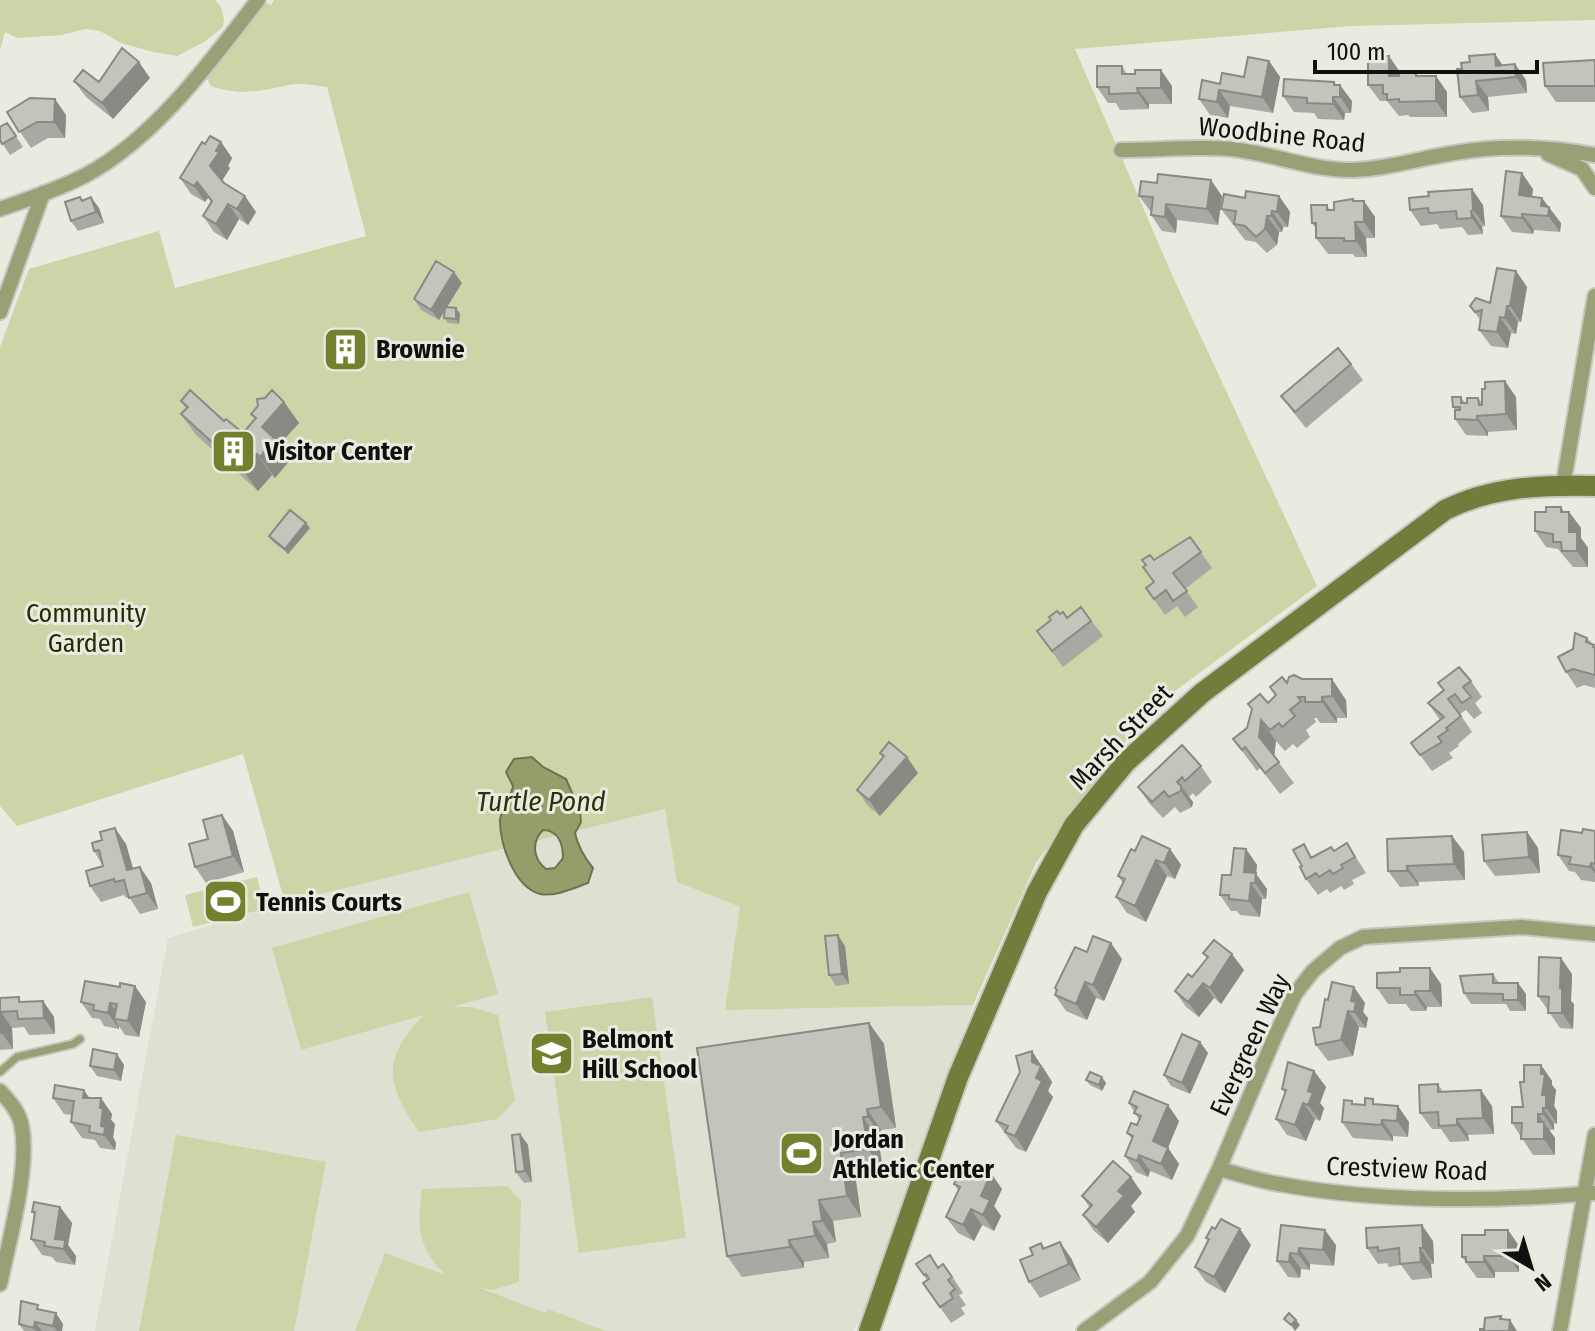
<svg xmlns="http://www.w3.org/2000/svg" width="1595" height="1331" font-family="'Fira Sans Condensed',sans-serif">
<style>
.built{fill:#dde1d1}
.green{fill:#ccd5a7}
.water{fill:#949e6a;stroke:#6c744e;stroke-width:2;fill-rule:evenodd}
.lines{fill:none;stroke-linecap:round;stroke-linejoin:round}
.lane-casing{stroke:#c6c8bf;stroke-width:11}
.street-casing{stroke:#c6c8bf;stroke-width:18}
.secondary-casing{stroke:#c6c8bf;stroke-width:24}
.lane{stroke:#98a076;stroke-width:7}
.street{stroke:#98a076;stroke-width:14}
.secondary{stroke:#727c3b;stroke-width:20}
.wall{fill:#a8a9a2}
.shaded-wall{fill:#888a84}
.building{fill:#c3c5bc;stroke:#888a84;stroke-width:2}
.labels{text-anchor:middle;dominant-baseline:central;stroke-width:6;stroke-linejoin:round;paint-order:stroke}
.street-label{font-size:26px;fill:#10110e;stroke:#e9ebe1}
.poi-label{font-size:26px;font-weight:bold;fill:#10110e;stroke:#e9ebe1;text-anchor:start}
.park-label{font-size:26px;fill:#272c03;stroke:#e9ebe1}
.water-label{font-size:28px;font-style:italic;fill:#2d3208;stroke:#e9ebe1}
</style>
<rect width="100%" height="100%" fill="#e9ebe1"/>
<path class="built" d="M665,809l12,73 63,25 -14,103 247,-5 -96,281 -24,45h-758l73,-393 117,-35z"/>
<path class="green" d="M0,0h215l6,7 3,13 -1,7 -19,15 -27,14 -24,-4 -32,-9 -21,-12 -15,-2 -23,6 -45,3 -12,-6 -5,18z
M274,0h1321v20l-243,6 -277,23 98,228 144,309 -169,125 -112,152 -63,142 -248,5 15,-103 -63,-25 -12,-73 -380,94 -42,-149 -226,72 -17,-20v-459l29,-78 130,-38 16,57 191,-52 -39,-149c-11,-1 -23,-4 -33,-3 -31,6 -51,13 -83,2l-5,-9 4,-10 51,-66 10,4z
M257,877l8,32 -72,18 -8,-32z
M469,892l29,102 -46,13h19l27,8 17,85 -17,19 -79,13c-33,-49 -38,-73 5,-117l-123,35 -29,-102z
M652,997l34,241 -107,15 -34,-241z
M176,1135l150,27 -32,169h-155z
M507,1186l14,15 -2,81 -26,8 -13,-2 65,25 3,-4 57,22h-250l30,-78 61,22c-29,-28 -29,-48 -24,-86z"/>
<path class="water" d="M532,757l11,10 23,12 14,32 1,11 -6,11c3,14 9,24 18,35l-5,15c-14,5 -33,14 -48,11 -26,-7 -40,-50 -40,-74 1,-12 11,-22 13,-34l-7,-14 8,-13zM543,830c16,0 20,15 20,28l-8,10 -9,1c-13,-10 -15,-27 -3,-39z"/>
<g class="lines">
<defs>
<path id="lane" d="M0,1072l17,-15 56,-13 7,-5"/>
<path id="street" d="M1121,150c36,0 74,-4 110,-1 40,4 79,21 121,21 36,-1 68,-12 102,-17 45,-8 96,-6 141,2
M1548,154l34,15 13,19
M0,209c29,-10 59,-20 86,-34 69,-37 125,-114 172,-175
M0,312l43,-119
M1563,486l32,-190
M0,1091c10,11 20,22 22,37 7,44 -13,112 -22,156
M1219,1169c20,5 40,12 60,15 103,19 212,18 316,9
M1084,1331l66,-49 37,-46 32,-67 57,-135 19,-40 18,-23 27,-23 23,-11 159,-10 73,7
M1560,1331l35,-196"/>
<path id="secondary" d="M869,1331l89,-254 79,-185 37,-67 52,-63 76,-69 243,-183c48,-24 97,-25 150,-24"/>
</defs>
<use href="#lane" class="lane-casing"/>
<use href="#street" class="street-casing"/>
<use href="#secondary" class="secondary-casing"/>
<use href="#lane" class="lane"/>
<use href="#street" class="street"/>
<use href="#secondary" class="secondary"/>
</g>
<path class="wall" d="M1595,60v42h-39l-11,-16z
M1269,61l11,16 -7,36 -43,-7 -2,12 -18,-3 -11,-16 21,-15 24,-7z
M1470,62l33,4 23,14 1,13 -39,4 1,14 -17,2 -12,-16 2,-28z
M1122,66l5,8 45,12v18h-23v5l-29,1 -4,-7h-8l-11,-16z
M1400,72h16l2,4 29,16v25h-37l-2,-2 -9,1 -12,-15h-7l-12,-16z
M150,78l-37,41 -27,-22 -12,-16 25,1z
M1334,82l18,19 -1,12h-6l-1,7 -26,-1 -4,-6 -20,-1 -11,-16z
M7,112l59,3 -1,23h-17l-17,10z
M7,123l16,24 -13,8 -10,-15z
M221,142l11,16 -4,8 2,2 -8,13 34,31 -8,13 -9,-6 -12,21 -13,-8 -11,-16 8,-14 -3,-4 -3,4 -14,-8 -11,-16 25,-34z
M1533,189l-1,8 29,26 -1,9 -26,-2 -1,4 -21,-2 -11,-16z
M1139,196h83l-4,29 -41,-5 -1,13 -14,-2 -11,-16v-3z
M1279,196l11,16 -2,15h-5l-1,5h-3l-2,13 -10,8 -11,-11 -11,-2 -24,-31 24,-11z
M1354,201l21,16v21h-9l1,19h-12l-2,-3h-25l-12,-16v-9l-4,-6 15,-18 3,5h4z
M1483,205l2,21 -3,1 1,7 -15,1 -6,-8 -22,2 -3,-5 -16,2 -11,-16z
M99,208l5,15 -26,8 -7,-10z
M1516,271l11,16 -6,35h-3l-2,12 -5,-1 -3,15 -17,-2 -12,-16 2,-9 -11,-15 20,-3z
M462,283l-16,24 10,1 4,6 -1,10 -11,-1 -4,-5v-7l-5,9 -18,-10 -7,-11z
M1351,364l12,16 -57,48 -13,-16 -12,-16z
M1461,397l4,6 13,-5 4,5 34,-6 1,33 -29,2v4l-22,-1 -11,-16v-9l-2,-3z
M181,401l43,20 19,12 12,-14 -4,-5 33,-12 15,21 -20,22 11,15 -15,18 -3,-3 -14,16 -62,-56 -15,-21 5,-5z
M1564,512h5l12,16v10l7,10v19h-15l-15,-18 -12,-2 -11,-16z
M310,528l-22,26 -16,-13 -3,-5z
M1190,537l22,31 -27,21 13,18 -13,10 -8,-11 -12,9 -19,-27 8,-6 -8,-17z
M1081,607l22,29 -40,31 -26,-36 23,-17 7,4z
M1587,638l8,8v42l-11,-3 -7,3 -11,-16 7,-23z
M1471,681l11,16 -7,6 7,10 -8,6 -8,-9 -6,4 12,18 -14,12 1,2 -10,7 4,5 -21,13 -21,-28 29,-23 -12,-17z
M1287,683l59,17 1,18h-10v5h-17l-3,-5h-3l2,4 -10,8 4,7 -13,11 -4,-4 -8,7 -9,-10 -2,15 20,27 -14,11 -20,-26 -3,3 -24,-32 14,-11 21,-25 8,-7 -6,-9z
M880,753l38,20 -38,43 -12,-10 -11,-16 27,-33z
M1201,766l11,16 -16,15 -3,-4 -4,4 4,5 -1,5 -12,6 -5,-6 -12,11 -14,-15 -11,-16z
M222,815l11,16 11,41 -38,11 -11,-16z
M1595,831v51l-14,-2 -6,-8 -6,-1 -11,-16 24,-22z
M1527,832l11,16 2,25 -45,3 -11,-15z
M1452,836l12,16 1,28 -47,2 1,4 -19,1 -12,-16z
M1347,843l19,30 -14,7 2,4 -10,6 -3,-4 -11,7 -3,-4 -9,6 -12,-16 28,-28z
M126,844l7,25 18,14 7,26 -18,5 -11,-17 -3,1 -2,-3 -23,7 -11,-16 13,-20 -9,-15z
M1170,849l11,16 -6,14 -8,-3 -21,46 -19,-9 -11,-16 7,-14 -5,-7 17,-25z
M1246,849l11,16 -1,9 11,15 -1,10h-4l-2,18 -20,-2 -3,-4h-6l-11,-16z
M845,946l4,38 -13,2 -7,-11z
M1087,952l35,7 -18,42 -8,-3 -9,22 -21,-9 -11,-16 1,-4 -1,-3z
M1203,953l41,17 -23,34 -7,-6 -15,19 -13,-10 -11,-16 17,-14 15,-19z
M1493,974l6,9 27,11v17h-16l-4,-7h-35l-7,-11z
M1572,974l-1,27 3,3 -1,25 -13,-1 -22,-32z
M1441,984l1,23h-15l-1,4h-15l-5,-7h-18l-11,-16z
M0,998l22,4 21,-1 11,16 1,17 -26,1 -5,-8 -12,1 1,21 -13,1z
M1325,999l40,4 -2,9 5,6 -2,10 -7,-1 -6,29 -25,5 -12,-16z
M81,1002h65l-7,35 -14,-2 -6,-9v3l-15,-3 -4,-7 -8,-1z
M869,1023l15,21 12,84 -15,2 1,8h-4l5,32 -28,4 6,43 -28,4 3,21 -9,2 2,14 -25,4v6l-62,9 -15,-21z
M1208,1053l-18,41 -19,-8 -7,-11z
M124,1065l-3,16 -24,-5 -7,-10z
M1541,1065l11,16v4l4,5 -2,16 3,5v13l-3,-1v7h-5l6,8v17h-22l-21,-32 11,-16 1,-25z
M1043,1067l9,15 -4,9 5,6 -27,55 -10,-4 -20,-27z
M1314,1071l12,16 -6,16 4,5 -4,13 -5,-2 -9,22 -19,-6 -11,-16 9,-26 -3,-4z
M1086,1080l20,3 -4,8 -12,-6z
M1438,1084l5,8 49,14 2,28 -26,1 1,6 -19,1 -9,-13h-9l-12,-16z
M53,1098h37l22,16 -1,6 4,4 -2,13 3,6 -1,7 -15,-2 -5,-8 -13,-2 -11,-16 1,-7 -8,-1z
M1129,1103l50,18 -11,27 11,16 -7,16 -22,-9 -2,6 -12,-5 -11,-16 7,-17 -5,-6 10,-8 2,-5z
M1355,1104h22l32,18 -1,15 -15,-1v5l-40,-3 -11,-16z
M520,1134l8,11 4,37 -8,1 -8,-11z
M954,1184l48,5 -8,17 7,10 -7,15 -12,-6 -8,16 -16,-8 -12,-16 13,-26z
M1142,1193l-11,13 4,6 -27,31 -14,-12 -11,-16 7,-7 -8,-12z
M60,1207l12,16 -4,22 8,11 -1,9 -19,-3 -4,-5 -10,-2 -11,-16 4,-23 -3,-4z
M1281,1225l55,20 -2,21 -24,-2v6l-9,-1 -1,9 -12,-1 -11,-16z
M1508,1230l11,16v26h-24v6h-18l-15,-21 23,-22z
M1206,1238l45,7 -26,48 -19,-11 -11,-15 14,-26z
M1433,1241l1,23h-3l1,14 -20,2 -11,-15 -12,2 -2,-4 -9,1 -11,-16z
M1041,1243l4,5 26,10 10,22 -41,18 -11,-16 4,-27z
M916,1264l23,4 5,-4 19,29 -4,2 7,10 -5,3 4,6 -14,9 -28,-40 4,-3z
M42,1310l21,14 -1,7h-38l-5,-7z"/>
<path class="shaded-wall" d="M1495,54l11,16 -10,-4z
M1389,56l11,16v20l-11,-16z
M1269,61l11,16 -7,36 -11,-16z
M139,62l11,16 -37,41 -11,-16z
M1515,64l11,16 1,13 -11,-16z
M1161,70l11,16v18l-11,-16z
M1436,76l11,16v25l-11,-16z
M1476,81l12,16 1,14 -11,-16z
M1334,82l6,9v-6l12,16 -1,12 -11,-16 -6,-12z
M1137,88l12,16v5l-11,-16z
M1219,90l11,16 -2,12 -11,-16z
M1333,97l12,16 -1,7 -11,-16z
M55,99l11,16 -1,23 -11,-16z
M221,142l11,16 -4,8 2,2 -9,14 -11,-16z
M1522,173l11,16 -3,22 -11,-16z
M1211,180l11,16 -4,29 -11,-16z
M197,182l11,16 -3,4 -11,-16z
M1472,189l11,16 2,21 -12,-16z
M245,196l11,16 -8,13 -11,-16z
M1279,196l11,16 -2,15 -11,-15z
M91,197l8,11 5,15 -8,-11z
M1542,198l19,25 -1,9 -19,-26z
M1364,201l11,16v21l-11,-16z
M228,204l11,15 -12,21 -11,-16z
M1166,204l11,16 -1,13 -11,-16z
M1272,211l11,16 -1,5 -11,-16z
M1471,211l11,16 1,7 -11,-16z
M1522,214l12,16 -1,4 -11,-16z
M1267,216l12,16 -2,13 -12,-16z
M1355,222l11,16 1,19 -11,-16z
M1516,271l11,16 -6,35 -11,-16z
M454,272l8,11 -23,37 -8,-10z
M1507,306l11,16 -2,12 -11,-16z
M456,308l4,6 -1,10 -3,-5z
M1500,317l11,16 -3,15 -11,-16z
M352,343l3,5 -9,11 -4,-5z
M1505,381l11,16 1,33 -11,-16z
M284,402l15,21 -20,22 11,15 -15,18 -15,-21 2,-30z
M1477,416l11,16v4l-11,-16z
M257,454l15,21 -14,16 -15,-21z
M1561,507l8,13v-8l12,16v10l7,10v19l-11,-16 -16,-39z
M306,523l4,5 -22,26 -3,-5z
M1332,679l14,21 1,18 -15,-22z
M1322,697l15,21v5l-15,-21z
M1261,720l15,21 -2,17 -15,-21z
M907,757l11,16 -38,43 -11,-16z
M1181,786l12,16 -1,5 -11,-16z
M222,815l11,16 11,41 -11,-16z
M115,828l11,16 12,42 -11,-16z
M1527,832l11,16 2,25 -11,-16z
M1452,836l12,16 1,28 -11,-16z
M1170,849l11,16 -6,14 -11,-16z
M1246,849l11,16 -1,9 11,15 -1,10 -11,-16 -11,-11z
M1156,860l11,16 -21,46 -11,-16z
M1591,863l4,7v4l-5,-7z
M1407,866l11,16 1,4 -12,-15z
M140,867l11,16 7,26 -11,-16z
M1251,883l11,16 -2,18 -11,-16z
M838,935l7,11 4,38 -7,-10z
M1111,943l11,16 -18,42 -11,-16z
M1232,954l12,16 -23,34 -11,-16z
M1561,958l11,16 -1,27 3,3 -1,25 -11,-16 -2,-25z
M1430,968l11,16 1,23 -12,-16z
M1085,982l11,16 -9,22 -11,-16z
M1203,983l11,15 -15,19 -11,-15z
M1518,983l8,11v17l-8,-11z
M135,986l11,16 -7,35 -11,-16z
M1354,987l11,16 -2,9 5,6 -2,10 -12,-16 -3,-11z
M1415,991l12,16 -1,4 -11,-16z
M43,1001l11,16 1,17 -11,-16z
M110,1003l11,15 -7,1 5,7v3l-11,-16z
M1348,1011l11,16 -6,29 -12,-16z
M1,1012l11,16 1,21 -11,-16z
M869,1023l15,21 12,84 -15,-21z
M1200,1042l8,11 -18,41 -8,-11z
M1032,1051l20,31 -4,9 5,6 -27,55 -11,-16 21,-58 -4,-16z
M117,1054l7,11 -3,16 -7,-11z
M1541,1065l11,16v4l4,5 -2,16 3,5v13l-11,-16 -4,-13z
M1314,1071l12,16 -6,16 4,5 -4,13 -12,-16v-14z
M1102,1077l4,6 -4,8 -3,-6z
M84,1090l11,16 -12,-8z
M1481,1090l11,16 2,28 -11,-16z
M101,1098l11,16 -1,6 4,4 -2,13 3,6 -1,7 -11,-15 -3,-9 -1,-18z
M1303,1103l12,16 -9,22 -11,-16z
M1168,1105l11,16 -15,36 -11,-16z
M1398,1106l11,16 -1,15 -11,-16z
M1543,1108l11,15v7l-11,-16z
M867,1109l14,21 1,8 -14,-21z
M1538,1114l17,24v17l-11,-16 -6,-17z
M863,1117l15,21 5,32 -15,-21z
M1457,1119l11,16 1,6 -12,-16z
M1382,1120l11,16v5l-12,-16z
M520,1134l8,11 4,37 -7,-11z
M1168,1148l11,16 -7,16 -11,-16z
M841,1153l14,21 6,43 -14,-21z
M1139,1155l11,16 -2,6 -11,-16z
M991,1173l11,16 -8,17 7,10 -7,15 -11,-16 -2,-19z
M1131,1177l11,16 -11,13 4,6 -27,31 -12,-16 22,-36z
M819,1200l14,21 3,21 -14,-21z
M60,1207l12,16 -4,22 8,11 -1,9 -20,-26z
M971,1209l11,16 -8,16 -11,-16z
M813,1222l14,22 2,14 -14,-22z
M1422,1225l11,16 1,23 -11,-16z
M1240,1229l11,16 -26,48 -11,-16z
M1325,1230l11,15 -2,21 -11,-16z
M1508,1230l11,16v26l-11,-16z
M789,1240l15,22v6l-14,-21z
M1060,1242l11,16 10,22 -12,-16z
M1299,1248l11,16v6l-12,-16z
M1420,1248l11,16 1,14 -11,-16z
M1290,1253l11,16 -1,9 -11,-16z
M1484,1256l11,16v6l-11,-16z
M56,1313l7,11 -1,7h-5l-4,-5z
M1501,1316l8,12 1,-8 7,11h-8l-9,-12z
M1296,1320l4,5 -5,6 -4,-6z
M35,1322l7,9h-6l-2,-3z"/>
<path class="building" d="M122,48l17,14 -37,41 -28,-22 9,-11 16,12z
M1495,54l1,12 19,-2 1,13 -40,4 2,14 -18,2 -3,-28h5l-1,-6 9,-1 -1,-6z
M1368,56h21v20h10v-4h17v4h20v25l-37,1v-3l-12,1v-6h-4v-9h-15z
M1248,57l21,4 -7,36 -43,-7 -2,12 -18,-3 3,-19 18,4 2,-11 22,4z
M1595,60v26h-50l-2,-23z
M1097,66h25v8h13v-4h26v18h-24l1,5 -29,1v-7h-12z
M1284,79l50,3v3h6v12h-7v7l-26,-1v-5l-24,-2z
M30,98l25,1 -1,23h-17l-18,10 -12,-20z
M7,123l9,13 -14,8 -2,-4v-13z
M210,136l11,6 -5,9 3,1 -9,14 14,17 21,13 -8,13 -9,-5 -12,20 -13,-8 9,-15 -15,-19 -3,4 -14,-8 22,-36 3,2z
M1506,171l16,2 -3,22 23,3 -1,8 8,1 -1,9 -26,-2v4l-21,-2z
M1158,174l53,6 -4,29 -41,-5 -1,13 -14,-2 2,-18 -14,-1 2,-15 16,2z
M1472,189l1,21 -2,1 1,7 -15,1 -1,-8 -27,2 -1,-5 -18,2 -1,-12 20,-2 -1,-4z
M1246,191l33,5 -2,16 -5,-1 -1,5h-4l-2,13 -9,8 -11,-11 -11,-2 2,-13 -15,-2 3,-15 21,4z
M80,197l2,4 9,-4 5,15 -25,9 -6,-19z
M1353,199v2h11v21h-9l1,19h-12v-3h-28v-15h-4l-1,-18h16v5h7v-8z
M436,261l18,11 -23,38 -17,-11z
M1497,268l19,3 -6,35h-3l-2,12 -5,-1 -3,15 -18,-2 3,-20 -7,2 -5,-6 6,-8 14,5z
M445,307l11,1v11l-12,-1z
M341,333l11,10 -10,11 -11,-10z
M1338,348l13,16 -56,48 -14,-16z
M1505,381l1,33 -29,2v4l-22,-1v-9h5v-3h-7l-1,-10h9v6h6v-5h11l1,7h3v-16h3v-7z
M190,390l34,31 2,-2 17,14 13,-15 -5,-4 7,-8 -1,-7 8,-1 7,-8 12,12 -22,25 13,12 -15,18 -3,-3 -14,16 -62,-56 7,-7 -7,-6z
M1546,507h15v5h8v20h8v19h-15l-1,-9h-8v-8l-18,-3v-19h11z
M290,510l16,13 -21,26 -16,-13z
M1190,537l11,15 -28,21 14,18 -14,10 -7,-11 -12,9 -8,-11 8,-6 -11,-15 3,-2 -4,-5 8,-5 4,5z
M1081,607l10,14 -39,30 -15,-20 14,-11 -2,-3 8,-6 3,3 3,-2 4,6z
M1575,633l12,5 -1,4 8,3 -1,2 2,1v27l-22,-6 -7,3 -8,-15 15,-8z
M1459,667l12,14 -8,6 8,10 -9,6 -7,-9 -7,5 13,17 -15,12 2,2 -10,7 4,5 -22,13 -9,-12 33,-26 -16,-14 16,-13 -6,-7z
M1294,675l8,4h30v17l-10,1v5h-17v-5h-7l3,4 -11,9 5,6 -13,11 -3,-4 -9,7 -9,-10 -2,17 20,25 -14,11 -20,-26 -3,3 -9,-11 14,-11 5,-19 -4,-5 12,-10 8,9 8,-8 -6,-8 12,-10 5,6 2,-6z
M889,742l18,15 -38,43 -12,-10 27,-34 -4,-3z
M1182,745l19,21 -16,15 -3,-4 -5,5 4,4v5l-12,6 -5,-6 -12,11 -14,-15z
M222,815l11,41 -38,11 -6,-23 19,-5 -5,-19z
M115,828l12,42 13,-3 7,26 -18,5 -5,-18 -9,2 -1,-3 -24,7 -4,-15 17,-5 -4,-16 -5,1 -2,-8 10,-3 -2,-8z
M1583,829l12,2v33l-4,-1 -1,4 -21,-3 2,-7 -13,-2 3,-25 21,3z
M1527,832l2,25 -45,4 -2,-26z
M1142,836l28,13 -6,14 -8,-3 -21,46 -19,-9 9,-18 -7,-3 13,-27 4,2z
M1452,836l2,28 -47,2v5h-19l-1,-32z
M1347,843l8,14 -14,8 2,3 -10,6 -3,-4 -11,7 -3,-4 -10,6 -6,-12 2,-1 -9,-16 11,-6 7,14 20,-11 3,4z
M1234,848l12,1 -2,23 12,1 -1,10h-4l-2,18 -20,-2v-4h-9l2,-20h9z
M838,935l4,39 -13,1 -4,-39z
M1093,936l18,7 -18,42 -8,-3 -9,22 -21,-9 2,-5 -2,-2 20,-41 12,5z
M1214,940l18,14 -22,34 -7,-5 -15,19 -13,-11 13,-17 4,3 16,-20 -5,-4z
M1539,957l22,1 -1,30h2v25h-14l1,-16 -11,-1z
M1400,968h30v23h-15v4h-15v-7h-23v-15l23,-1z
M1493,974v9h25v17h-15v-6l-39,-1 -4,-17z
M85,981l35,6v-4l15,3 -7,35 -14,-2 3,-15 -7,-1 -2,10 -15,-3 1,-5 -13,-3z
M1332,982l22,5 -3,14 5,1 -2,10 -6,-1 -7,29 -25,5 -3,-17 7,-1 5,-28 3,1z
M19,997v5l24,-1 1,17 -26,1 -1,-8 -16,1 1,21h-2v-35z
M869,1023l12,84 -14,2 1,8h-5l5,32 -27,4 6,43 -28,4 3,21 -9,1 2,14 -26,4 1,7 -63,9 -30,-208z
M1182,1034l18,8 -18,41 -18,-8z
M93,1049l24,5 -3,16 -24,-4z
M1032,1051v11l9,4 -5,12 6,3 -27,55 -10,-4 3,-6 -12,-5 24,-49 -4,-16z
M1288,1062l26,9 -6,20 5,2 -5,12 -5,-2 -8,22 -19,-6 10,-29 -4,-1z
M1524,1065h17v9h4l-3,21h4v13h-3v6h-5v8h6v17h-23l1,-16h-10v-16h11l-3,-25h4z
M1090,1072l12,5 -3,8 -13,-5z
M1438,1084v8l43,-2 2,28 -26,1v6l-18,1 -1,-14 -18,1 -1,-28z
M55,1085l29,5 -1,8h18l-1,10h3l-2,18 4,1 -1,8 -15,-3 1,-6 -19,-4 3,-21 -21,-3z
M1134,1091l34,14 -15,36 15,7 -7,16 -22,-9 -2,6 -12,-5 8,-20 -6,-3 4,-10 6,2 4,-9 -7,-3 3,-6 -8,-4z
M1365,1098l8,1v5l25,2 -1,15 -15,-1 -1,5 -39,-3 2,-22 8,1v3l13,1z
M520,1134l5,37 -9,1 -4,-37z
M965,1161l26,12 -10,23 9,4 -7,15 -12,-6 -8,16 -17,-8 14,-30 -6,-3z
M1113,1161l18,16 -13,14 6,5 -28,31 -13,-12 9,-10 -10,-9z
M34,1202l26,5 -5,32 10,1 -1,9 -20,-3 1,-4 -14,-3 4,-27h-3z
M1221,1219l19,10 -26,48 -19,-10 14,-28 -3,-1 6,-11 3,2z
M1281,1225l44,5 -2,20 -24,-2 -1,6 -8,-1 -1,9 -12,-1z
M1422,1225l1,23h-3l1,14 -21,2 -1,-16 -21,3v-4l-11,1 -1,-20z
M1485,1230h23v26h-24v6h-18v-5h-4v-22h23z
M1060,1242l9,22 -40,18 -9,-22 13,-5 -3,-7 11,-5 2,6z
M930,1255l8,13 5,-4 9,13 -4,3 7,9 -5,4 3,5 -13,9 -17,-24 6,-4 -3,-5 -2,1 -8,-11z
M21,1301l17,4 -1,4 19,4 -3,13 -18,-4 -1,6 -15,-4z
M1289,1313l7,7 -5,5 -7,-6z
M1501,1316l-1,3 10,1 -1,11h-29v-2h4l1,-11z"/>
<defs>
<symbol id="building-square" viewBox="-11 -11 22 22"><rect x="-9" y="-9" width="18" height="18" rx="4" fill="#74802d" stroke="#e9ebe1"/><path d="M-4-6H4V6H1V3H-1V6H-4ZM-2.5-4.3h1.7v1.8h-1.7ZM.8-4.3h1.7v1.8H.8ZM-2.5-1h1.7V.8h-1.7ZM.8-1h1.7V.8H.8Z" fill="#fff"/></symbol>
<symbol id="stadium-square" viewBox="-11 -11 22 22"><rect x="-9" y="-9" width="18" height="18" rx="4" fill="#74802d" stroke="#e9ebe1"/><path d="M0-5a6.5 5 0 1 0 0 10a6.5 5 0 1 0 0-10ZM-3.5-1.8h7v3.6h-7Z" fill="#fff"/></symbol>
<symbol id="school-square" viewBox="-11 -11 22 22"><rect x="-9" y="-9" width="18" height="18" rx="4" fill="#74802d" stroke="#e9ebe1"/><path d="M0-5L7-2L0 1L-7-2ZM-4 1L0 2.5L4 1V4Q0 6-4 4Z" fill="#fff"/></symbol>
</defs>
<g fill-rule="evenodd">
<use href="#building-square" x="320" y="324" width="51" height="51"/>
<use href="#building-square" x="208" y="426" width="51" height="51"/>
<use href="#stadium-square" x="200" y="876" width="51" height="51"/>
<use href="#school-square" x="526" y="1028" width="51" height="51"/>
<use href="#stadium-square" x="776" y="1128" width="51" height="51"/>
</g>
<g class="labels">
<g class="street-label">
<text transform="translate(1282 135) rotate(6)">Woodbine Road</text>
<text transform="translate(1121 737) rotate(-46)">Marsh Street</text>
<text transform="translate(1250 1045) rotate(-65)">Evergreen Way</text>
<text transform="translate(1407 1169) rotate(2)">Crestview Road</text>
</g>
<g class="poi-label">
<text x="376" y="349">Brownie</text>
<text x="265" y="451">Visitor Center</text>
<text x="256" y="902">Tennis Courts</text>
<text x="582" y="1039">Belmont<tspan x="582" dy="30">Hill School</tspan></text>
<text x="833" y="1139">Jordan<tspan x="833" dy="30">Athletic Center</tspan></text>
</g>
<g class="park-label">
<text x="86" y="613">Community<tspan x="86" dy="30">Garden</tspan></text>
</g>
<g class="water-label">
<text x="541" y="801">Turtle Pond</text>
</g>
</g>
<g transform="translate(1531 1267) rotate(142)" stroke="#e9ebe1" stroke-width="6" paint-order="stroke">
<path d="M0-6L14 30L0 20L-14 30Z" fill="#10110e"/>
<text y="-12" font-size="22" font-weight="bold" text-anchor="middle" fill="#10110e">N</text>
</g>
<path d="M1315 60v12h222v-12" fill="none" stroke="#10110e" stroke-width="4"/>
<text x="1327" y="60" font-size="24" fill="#10110e" stroke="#e9ebe1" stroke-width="6" paint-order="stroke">100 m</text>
</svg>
